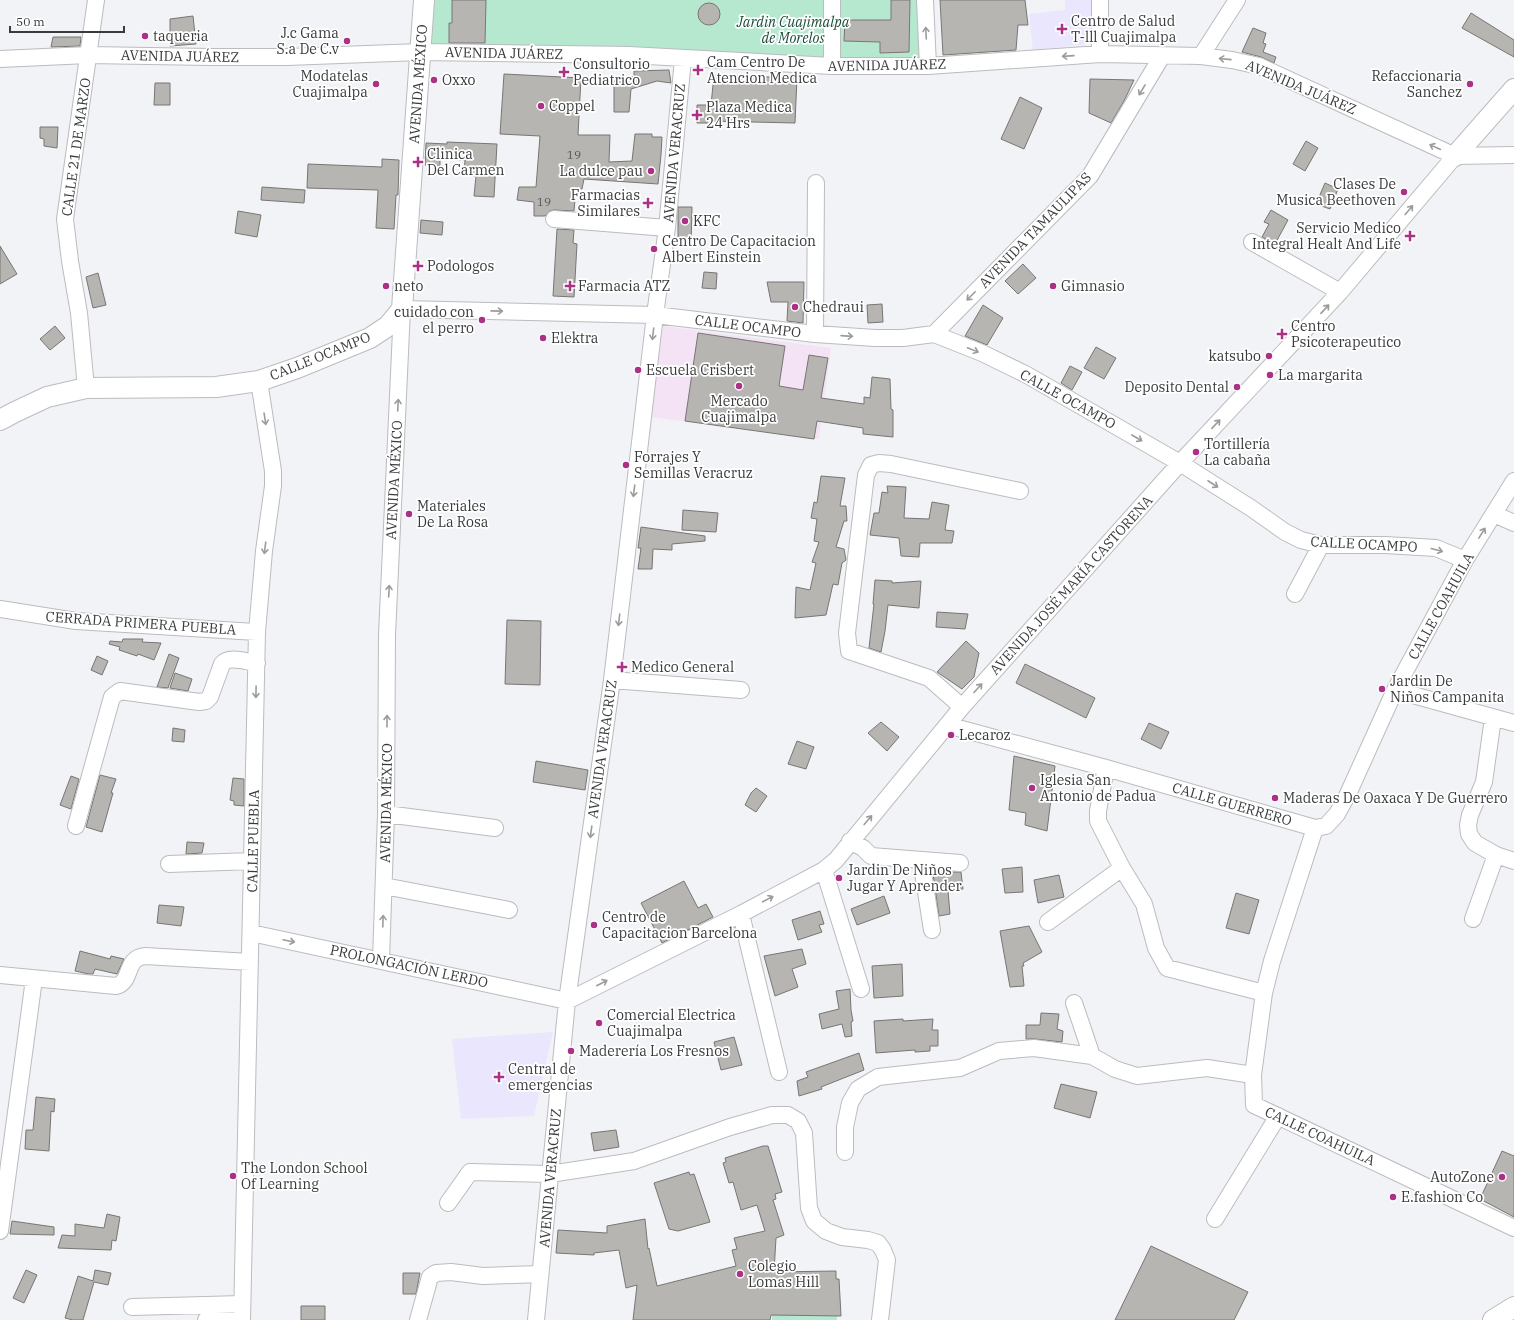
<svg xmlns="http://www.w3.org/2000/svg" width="1514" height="1320" font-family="'IBM Plex Serif',serif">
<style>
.commercial{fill:#f3e3f5}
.medical{fill:#e9e6fd}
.green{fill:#b5e8cf}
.building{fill:#b7b5b2;stroke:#787674}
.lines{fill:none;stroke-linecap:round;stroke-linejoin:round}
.minor-casing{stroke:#babcbf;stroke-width:18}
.major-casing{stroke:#babcbf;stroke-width:22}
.minor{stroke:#fff;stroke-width:16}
.major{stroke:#fff;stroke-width:20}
.oneway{stroke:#9c9c9d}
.poi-dot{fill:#aa3186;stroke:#fff;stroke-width:1.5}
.labels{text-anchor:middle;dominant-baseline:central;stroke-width:3.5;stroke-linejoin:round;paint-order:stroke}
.number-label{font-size:12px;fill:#585959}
.poi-label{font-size:14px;fill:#393a3b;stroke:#fff;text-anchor:start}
.park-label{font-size:14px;font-style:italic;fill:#1a4c39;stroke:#fff}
.street-label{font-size:14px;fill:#393a3b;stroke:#fff}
</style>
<rect width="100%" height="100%" fill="#f1f3f6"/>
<path class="commercial" d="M663,326l168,22 -12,91 -169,-22z"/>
<path class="medical" d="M1065,0h26l5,43 -63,7 -4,-36 36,-4z
M553,1032l-19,84 -73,3 -9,-80z"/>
<path class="green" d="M423,0h500l4,61 -507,-9z
M837,1309v11h-65v-10z"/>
<path class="building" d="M452,0h34l-1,43h-36v-20h3z
M891,0h19l-1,52 -29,1v-11l-36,-1 1,-21h46z
M940,0h85l3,25h-10l-2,25 -73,5z
M698 14a11 11 0 1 1 22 0a11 11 0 1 1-22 0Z
M1471,13l43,27v17l-52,-29z
M193,16l3,28 -26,2v-27z
M1253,28l13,5 -3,10 3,1 -3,8 13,5 -2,6 -13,-6 -19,-5z
M53,37h28l-1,9 -29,1z
M669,70l2,13 -14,-2 -26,8 -2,23h-15v-33l24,-3 -4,-1v-4z
M504,74l77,4 -3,57h32l-1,27 23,-1 3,-27h17v3h10l-1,18 -3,29 -74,-5 -2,10 -6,-1 -2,23 -20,-1 -4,1 -5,5h-11v-14l-17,-2 2,-13h17l4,-51 -40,-2z
M714,75l83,3 -2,45 -85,-2v2h-13v-18h14z
M1090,79l44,1 -9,19 -14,24 -22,-10z
M155,83h15v22h-16z
M1020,97l22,11 -18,41 -23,-10z
M40,127h18l-1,21 -13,-2v-7l-4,-1z
M1306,141l12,7 -13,23 -12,-7z
M447,142l50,2 -3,53 -20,-1 2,-20 -12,-1 1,-15 -25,-1v7l-15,-1 1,-22 21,1z
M382,159l17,1 -1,35h-2l-2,34 -18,-1 2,-38 -71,-2 1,-24 74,3z
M1325,183l13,6 -8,20 -14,-5z
M262,187l43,3 -1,13 -43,-3z
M678,207h14l-1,39 -13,-1z
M1271,210l17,10 -13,24 -13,-7 7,-13 -5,-2z
M238,211l23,4 -4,22 -22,-4z
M421,220l22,2 -1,13 -22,-2z
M557,229l17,1 -1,13 4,1 -3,53 -21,-1z
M0,246l17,28 -17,10z
M1023,264l13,14 -18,16 -13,-13z
M704,272l13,1 -1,16 -14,-1z
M98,273l8,32 -13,3 -7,-31z
M767,282h37l-1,41 -16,-2 1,-19h-17z
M882,304l1,18 -15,1 -1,-18z
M983,305l20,13 -16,27 -22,-9z
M55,326l10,12 -15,12 -10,-11z
M698,333l87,13 -6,40 24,4 6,-35 19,3 -7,40 43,6v-7l6,1 2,-21 18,2 1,30 2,1v27l-30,-3v-6l-46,-7 -3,18 -129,-18z
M1096,347l20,11 -12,21 -20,-11z
M1070,366l12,6 -10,18 -11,-7z
M821,476l24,2 -5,28h6l1,15h-3l-8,26 8,2 2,11 -4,3 -4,22 -5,-1 -7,31 -31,3 1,-31 14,3 6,-27 -4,-1 7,-20 -5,-1 3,-22 -6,-1 3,-16 3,1z
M887,486l19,1 -2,31 25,1 3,-17 17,3 -4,25 9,1 -2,12h-32l-1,14 -18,-1 -2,-18 -29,-3 4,-22h5l3,-21 6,1z
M683,510l35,3 -2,19 -34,-2z
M641,527l64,9v5l-33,3v6l-19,-1 -1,20h-14l3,-21h-3z
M875,580l17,1v2l29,-2 -2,27 -31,-3 -3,26 -4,21 -12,-4 5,-44h-1z
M937,612l31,2 -3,15 -29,-2z
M507,620l34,1 -1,64 -35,-1z
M123,639h20l-1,3 19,1 -7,17 -16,-6 -1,2 -18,-6 1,-3 -11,-3 1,-3 12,1z
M966,641l13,12 -5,24 -12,12 -25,-17z
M169,654l10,4 -11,30 -11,-1z
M97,656l11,5 -6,14 -11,-5z
M1025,664l70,34 -9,20 -70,-35z
M175,673l17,6 -4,12 -18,-3z
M881,722l18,15 -12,14 -19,-18z
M1149,723l20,9 -8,17 -20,-10z
M173,728l12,2 -1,12 -12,-1z
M797,741l17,6 -8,22 -18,-5z
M1014,756l41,10 -8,65 -22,-6 1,-12 -17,-3z
M536,761l52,9 -3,20 -52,-8z
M100,775l16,4 -5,14h2l-11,39 -16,-5z
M71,776l8,3 -8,30 -11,-4z
M233,778l11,1v27l-10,-1v-4l-4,-1z
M756,788l11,8 -11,16 -11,-7 6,-12z
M187,842l17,1 -2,10 -16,1z
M1022,867l1,25 -18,1 -3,-24z
M951,872h10l2,17 -15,2 2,23 -11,2 -6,-42z
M1059,875l5,22 -26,6 -4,-23z
M684,881l14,27 8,-4 7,13 -51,26 -21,-40z
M1236,893l23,7 -10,34 -23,-6z
M884,896l6,17 -33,12 -6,-16z
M159,905l25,2 -3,19 -24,-3z
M820,911l4,13 -5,1 3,7 -24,8 -6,-20z
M1029,926l13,26 -19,11 1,3h-2l2,20 -14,1 -10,-56z
M802,949l4,15 -14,5 6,18 -23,9 -11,-40z
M80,951l30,8 1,-3 13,3 -7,15 -22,-5 -2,5h-4l-14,-3z
M902,964l1,32 -29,2 -2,-32z
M850,989l1,21 2,11 -2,1 1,14 -7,1 -3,-13 -20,5 -3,-15 20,-5 -3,-18z
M1041,1013l18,1 -2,15 6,2 -1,11 -27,-3h-9v-14h14z
M903,1019v2l30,-2 -1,11h6v16h-8v5l-15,1v-2l-39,3 -2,-32z
M734,1037l8,28 -21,5 -7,-28z
M859,1053l5,17 -43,17 1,2 -23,7 -2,-15 11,-4 -2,-5z
M1061,1084l36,8 -7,26 -36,-10z
M36,1097l19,2 -1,13 -3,-1 -2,40 -24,-2 1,-19h7z
M616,1130l3,17 -25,4 -3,-18z
M763,1146h5l14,46 -7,2 1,5 -3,1 11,35 -8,3 -2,34 62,-1v8h3l2,37 -70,-1 -1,5h-137l4,-35 -11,3 -7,-38 -25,3v2l-38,-2 2,-23 49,3v-7l38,-7 3,30 1,-1 8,38 79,-20 -4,-16 5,-1 -3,-11 31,-7 -8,-26 -16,5 -8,-28 -4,1 -6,-20 3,-1 -1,-4z
M1502,1151l12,5v61l-34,-18z
M689,1172l1,3 4,-1 16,48 -32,9 -9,-2 -15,-46z
M107,1214l13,3 -4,24 -4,-1 -1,10 -53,-2 4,-13 13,1v-12l29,4z
M12,1221l42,6v8l-44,-1z
M1151,1246l97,46 -14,28h-119z
M26,1270l11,5 -13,28 -11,-5z
M95,1270l16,3 -3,12 -14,-3 -11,38h-10l-8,-2 13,-42 15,5z
M403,1273h17l-4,21h-13z
M301,1306h24v14h-24z"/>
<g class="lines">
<defs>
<path id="minor" d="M925,0l3,66
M1100,54v-54
M1201,56l36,-56
M0,59l88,-4 122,2h77l133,-5 209,3 203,11h96l172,-12 101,2 31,4 27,6 196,90 59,-1
M832,66v-66
M554,219l113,9
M1252,242l88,50
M815,334l1,-151
M934,334l156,-158 72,-120
M86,388l-7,-75 -9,-52 -5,-42 31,-219
M1494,514l20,9
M1295,594l26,-49
M0,609l76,12 181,11
M612,680l129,10
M1395,690l119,33
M962,707l-33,-29 -80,-27 -2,-18 19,-158 5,-10 8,-2 12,1 129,27
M1493,718l-9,64 -14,33 -2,10 1,9 6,9 21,12 18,6
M947,725l159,43 209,60 11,-2 11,-12 11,-20 47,-104 70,-130 49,-79
M1106,768l-8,43v10l24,47 22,36 12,44 11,20 97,25
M386,814l109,14
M76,826l36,-129 8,-6 79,11 7,-1 4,-4 12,-33c7,-9 25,-2 35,-1
M1315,828l-43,133 -8,32 -11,82 1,30 260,123
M850,841l13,7 8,8 89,7
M921,860l11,70
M169,864l83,-3
M824,870l37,119
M384,886l125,24
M741,914l38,158
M1473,919l23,-64
M1048,922l74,-54
M251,933l316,68
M381,960l5,-146 1,-179 15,-326 253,6 160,19 60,4h28l31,-4 48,19 45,22 153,88 71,45 34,24 16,8 20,5h64l51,3 29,12
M0,975l116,11c17,-4 8,-28 29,-30l105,6
M567,1001l174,-87 83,-44 12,-10 126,-153 218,-244 160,-171 115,-136
M1074,1003l18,53
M845,1152v-25l5,-24 8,-14 20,-12 82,-9 39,-17 35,-3 58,8 23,13 22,7 70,-8 46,7
M448,1203l22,-31 80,2 84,-13 96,-34 42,-12h16l10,6 6,12 5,75 5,13 12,10 16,6 26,3 10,3 5,7 4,10 -7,60
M1215,1219l63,-103
M0,1231l34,-252
M132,1307l110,-3
M206,1320l7,-1 18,1
M242,1320l15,-688 7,-81 9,-65v-15l-14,-90
M418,1320l12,-43 6,-4 15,-1 32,4 57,-2
M536,1320l31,-319 45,-321 43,-365 12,-87 16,-169"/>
<path id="major" d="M1455,156l59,-67
M0,420l15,-8 32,-15 39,-9 130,-1 43,-6 38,-13 73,-30 18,-12 14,-17 22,-309
M1493,1320l21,-13"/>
</defs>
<use href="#minor" class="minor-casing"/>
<use href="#major" class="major-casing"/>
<use href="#minor" class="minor"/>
<use href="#major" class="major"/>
</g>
<defs><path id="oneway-shaft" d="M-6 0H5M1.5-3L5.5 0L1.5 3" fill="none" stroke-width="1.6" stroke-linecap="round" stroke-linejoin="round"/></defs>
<g class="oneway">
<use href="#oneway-shaft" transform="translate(926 33) rotate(-93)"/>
<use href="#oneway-shaft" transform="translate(1068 56) rotate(176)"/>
<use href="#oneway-shaft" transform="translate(1225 59) rotate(-174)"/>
<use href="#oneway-shaft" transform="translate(1142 90) rotate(121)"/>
<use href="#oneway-shaft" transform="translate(1435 147) rotate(-155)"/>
<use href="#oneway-shaft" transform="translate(1409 210) rotate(-50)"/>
<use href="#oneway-shaft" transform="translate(971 296) rotate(135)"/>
<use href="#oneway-shaft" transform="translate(1325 309) rotate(-47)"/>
<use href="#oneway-shaft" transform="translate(497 311) rotate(1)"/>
<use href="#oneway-shaft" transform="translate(653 334) rotate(97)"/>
<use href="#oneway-shaft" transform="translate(847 336) rotate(4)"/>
<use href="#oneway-shaft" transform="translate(973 350) rotate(22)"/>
<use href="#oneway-shaft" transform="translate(398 405) rotate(-87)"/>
<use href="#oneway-shaft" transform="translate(265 419) rotate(81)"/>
<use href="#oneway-shaft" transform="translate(1216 424) rotate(-47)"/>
<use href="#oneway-shaft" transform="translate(1137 438) rotate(30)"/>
<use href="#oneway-shaft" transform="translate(1213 484) rotate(33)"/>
<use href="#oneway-shaft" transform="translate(634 491) rotate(97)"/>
<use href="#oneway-shaft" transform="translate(1482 533) rotate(-58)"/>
<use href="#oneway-shaft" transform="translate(265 548) rotate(97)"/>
<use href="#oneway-shaft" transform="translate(1437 550) rotate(15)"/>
<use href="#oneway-shaft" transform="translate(389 591) rotate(-87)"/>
<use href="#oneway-shaft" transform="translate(619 620) rotate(97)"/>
<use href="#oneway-shaft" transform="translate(978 688) rotate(-48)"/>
<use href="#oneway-shaft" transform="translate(256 692) rotate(91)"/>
<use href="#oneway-shaft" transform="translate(387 721) rotate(-90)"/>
<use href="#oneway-shaft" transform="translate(868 820) rotate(-50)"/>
<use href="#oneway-shaft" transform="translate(591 832) rotate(98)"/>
<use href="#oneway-shaft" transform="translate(768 899) rotate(-28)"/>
<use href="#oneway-shaft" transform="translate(383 921) rotate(-88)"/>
<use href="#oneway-shaft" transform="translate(289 941) rotate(12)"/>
<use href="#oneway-shaft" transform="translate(602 983) rotate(-27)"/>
</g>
<g class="poi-dot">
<path d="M1060 23h4v4h4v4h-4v4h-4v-4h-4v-4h4z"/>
<circle cx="145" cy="36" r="4"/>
<circle cx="347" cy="41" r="4"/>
<path d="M696 64h4v4h4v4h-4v4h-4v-4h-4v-4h4z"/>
<path d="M562 66h4v4h4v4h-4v4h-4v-4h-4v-4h4z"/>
<circle cx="434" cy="80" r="4"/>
<circle cx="376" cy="84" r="4"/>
<circle cx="1470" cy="84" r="4"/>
<circle cx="541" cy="106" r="4"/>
<path d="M695 109h4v4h4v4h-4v4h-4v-4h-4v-4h4z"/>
<path d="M416 156h4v4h4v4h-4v4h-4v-4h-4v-4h4z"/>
<circle cx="651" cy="171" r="4"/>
<circle cx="1404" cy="192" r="4"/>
<path d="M646 197h4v4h4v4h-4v4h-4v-4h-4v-4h4z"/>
<circle cx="685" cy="221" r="4"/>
<path d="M1408 230h4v4h4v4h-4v4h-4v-4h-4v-4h4z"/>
<circle cx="654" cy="249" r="4"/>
<path d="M416 260h4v4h4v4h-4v4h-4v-4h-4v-4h4z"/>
<circle cx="386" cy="286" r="4"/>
<path d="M568 280h4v4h4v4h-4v4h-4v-4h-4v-4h4z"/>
<circle cx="1053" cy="286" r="4"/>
<circle cx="795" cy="307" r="4"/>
<circle cx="482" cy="320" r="4"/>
<path d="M1280 328h4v4h4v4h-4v4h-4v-4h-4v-4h4z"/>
<circle cx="543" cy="338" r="4"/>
<circle cx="1269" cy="356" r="4"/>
<circle cx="638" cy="370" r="4"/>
<circle cx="1270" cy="375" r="4"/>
<circle cx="739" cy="386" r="4"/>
<circle cx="1237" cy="387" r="4"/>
<circle cx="1196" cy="452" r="4"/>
<circle cx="626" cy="465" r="4"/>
<circle cx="409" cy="514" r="4"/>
<path d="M620 661h4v4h4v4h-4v4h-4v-4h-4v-4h4z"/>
<circle cx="1382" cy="689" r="4"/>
<circle cx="951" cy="735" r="4"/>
<circle cx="1032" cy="788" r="4"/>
<circle cx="1275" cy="798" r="4"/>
<circle cx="839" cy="878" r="4"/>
<circle cx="594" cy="925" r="4"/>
<circle cx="599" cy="1023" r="4"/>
<circle cx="571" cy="1051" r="4"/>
<path d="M497 1071h4v4h4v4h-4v4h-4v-4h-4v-4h4z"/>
<circle cx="233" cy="1176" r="4"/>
<circle cx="1502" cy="1177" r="4"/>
<circle cx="1393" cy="1197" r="4"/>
<circle cx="740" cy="1274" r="4"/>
</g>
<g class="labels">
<g class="number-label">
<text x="574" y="154">19</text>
<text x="544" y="201">19</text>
</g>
<g class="poi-label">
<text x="1071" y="21">Centro de Salud<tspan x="1071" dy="16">T-lll Cuajimalpa</tspan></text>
<text x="339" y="33" text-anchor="end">J.c Gama<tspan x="339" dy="16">S.a De C.v</tspan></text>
<text x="153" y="36">taqueria</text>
<text x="707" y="62">Cam Centro De<tspan x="707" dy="16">Atencion Medica</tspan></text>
<text x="573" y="64">Consultorio<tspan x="573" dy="16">Pediatrico</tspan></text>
<text x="368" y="76" text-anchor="end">Modatelas<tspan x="368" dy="16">Cuajimalpa</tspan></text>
<text x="1462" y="76" text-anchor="end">Refaccionaria<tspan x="1462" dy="16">Sanchez</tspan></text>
<text x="442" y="80">Oxxo</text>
<text x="549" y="106">Coppel</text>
<text x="706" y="107">Plaza Medica<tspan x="706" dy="16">24 Hrs</tspan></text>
<text x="427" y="154">Clinica<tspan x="427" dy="16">Del Carmen</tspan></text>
<text x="643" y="171" text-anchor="end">La dulce pau</text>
<text x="1396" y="184" text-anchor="end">Clases De<tspan x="1396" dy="16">Musica Beethoven</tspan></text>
<text x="640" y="195" text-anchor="end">Farmacias<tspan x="640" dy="16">Similares</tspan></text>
<text x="693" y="221">KFC</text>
<text x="1401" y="228" text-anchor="end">Servicio Medico<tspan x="1401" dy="16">Integral Healt And Life</tspan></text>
<text x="662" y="241">Centro De Capacitacion<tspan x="662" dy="16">Albert Einstein</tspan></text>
<text x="427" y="266">Podologos</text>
<text x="394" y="286">neto</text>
<text x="578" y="286">Farmacia ATZ</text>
<text x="1061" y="286">Gimnasio</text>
<text x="803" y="307">Chedraui</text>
<text x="474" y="312" text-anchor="end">cuidado con<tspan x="474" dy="16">el perro</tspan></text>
<text x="1291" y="326">Centro<tspan x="1291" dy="16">Psicoterapeutico</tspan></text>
<text x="551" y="338">Elektra</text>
<text x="1261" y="356" text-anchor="end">katsubo</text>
<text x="646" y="370">Escuela Crisbert</text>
<text x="1278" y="375">La margarita</text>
<text x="1229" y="387" text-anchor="end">Deposito Dental</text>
<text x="739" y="401" text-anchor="middle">Mercado<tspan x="739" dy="16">Cuajimalpa</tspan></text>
<text x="1204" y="444">Tortillería<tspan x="1204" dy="16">La cabaña</tspan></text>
<text x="634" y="457">Forrajes Y<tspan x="634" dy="16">Semillas Veracruz</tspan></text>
<text x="417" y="506">Materiales<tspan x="417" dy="16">De La Rosa</tspan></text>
<text x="631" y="667">Medico General</text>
<text x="1390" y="681">Jardin De<tspan x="1390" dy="16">Niños Campanita</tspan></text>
<text x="959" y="735">Lecaroz</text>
<text x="1040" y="780">Iglesia San<tspan x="1040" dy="16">Antonio de Padua</tspan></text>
<text x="1283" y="798">Maderas De Oaxaca Y De Guerrero</text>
<text x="847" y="870">Jardin De Niños<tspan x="847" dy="16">Jugar Y Aprender</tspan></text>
<text x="602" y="917">Centro de<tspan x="602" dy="16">Capacitacion Barcelona</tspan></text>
<text x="607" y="1015">Comercial Electrica<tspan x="607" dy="16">Cuajimalpa</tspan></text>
<text x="579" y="1051">Maderería Los Fresnos</text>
<text x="508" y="1069">Central de<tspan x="508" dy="16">emergencias</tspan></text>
<text x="241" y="1168">The London School<tspan x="241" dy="16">Of Learning</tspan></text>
<text x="1494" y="1177" text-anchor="end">AutoZone</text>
<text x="1401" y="1197">E.fashion Co</text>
<text x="748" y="1266">Colegio<tspan x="748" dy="16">Lomas Hill</tspan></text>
</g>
<g class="park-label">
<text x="793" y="22">Jardin Cuajimalpa<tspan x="793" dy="16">de Morelos</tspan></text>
</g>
<g class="street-label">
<text transform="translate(504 53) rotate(1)">AVENIDA JUÁREZ</text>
<text transform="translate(180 56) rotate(1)">AVENIDA JUÁREZ</text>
<text transform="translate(887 65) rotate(-1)">AVENIDA JUÁREZ</text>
<text transform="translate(418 84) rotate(-86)">AVENIDA MÉXICO</text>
<text transform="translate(1301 87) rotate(23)">AVENIDA JUÁREZ</text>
<text transform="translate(76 147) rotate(-82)">CALLE 21 DE MARZO</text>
<text transform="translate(674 153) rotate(-85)">AVENIDA VERACRUZ</text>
<text transform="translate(1035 230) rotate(-46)">AVENIDA TAMAULIPAS</text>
<text transform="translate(748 326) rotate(7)">CALLE OCAMPO</text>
<text transform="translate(320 356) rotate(-22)">CALLE OCAMPO</text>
<text transform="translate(1068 399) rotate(29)">CALLE OCAMPO</text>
<text transform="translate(394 480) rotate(-87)">AVENIDA MÉXICO</text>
<text transform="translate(1364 544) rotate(3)">CALLE OCAMPO</text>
<text transform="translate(1071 585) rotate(-48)">AVENIDA JOSÉ MARÍA CASTORENA</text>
<text transform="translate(1441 606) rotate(-61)">CALLE COAHUILA</text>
<text transform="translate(141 623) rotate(4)">CERRADA PRIMERA PUEBLA</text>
<text transform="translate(602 749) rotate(-82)">AVENIDA VERACRUZ</text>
<text transform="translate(386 803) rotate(-89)">AVENIDA MÉXICO</text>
<text transform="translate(1232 804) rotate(16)">CALLE GUERRERO</text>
<text transform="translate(253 841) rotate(-89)">CALLE PUEBLA</text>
<text transform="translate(409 966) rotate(12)">PROLONGACIÓN LERDO</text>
<text transform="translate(1320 1136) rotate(25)">CALLE COAHUILA</text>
<text transform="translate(550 1178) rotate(-85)">AVENIDA VERACRUZ</text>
</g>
</g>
<path d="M10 26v6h114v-6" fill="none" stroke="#393a3b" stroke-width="2"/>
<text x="16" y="26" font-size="12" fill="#393a3b" stroke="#ffffff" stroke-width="3" paint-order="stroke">50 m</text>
</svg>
